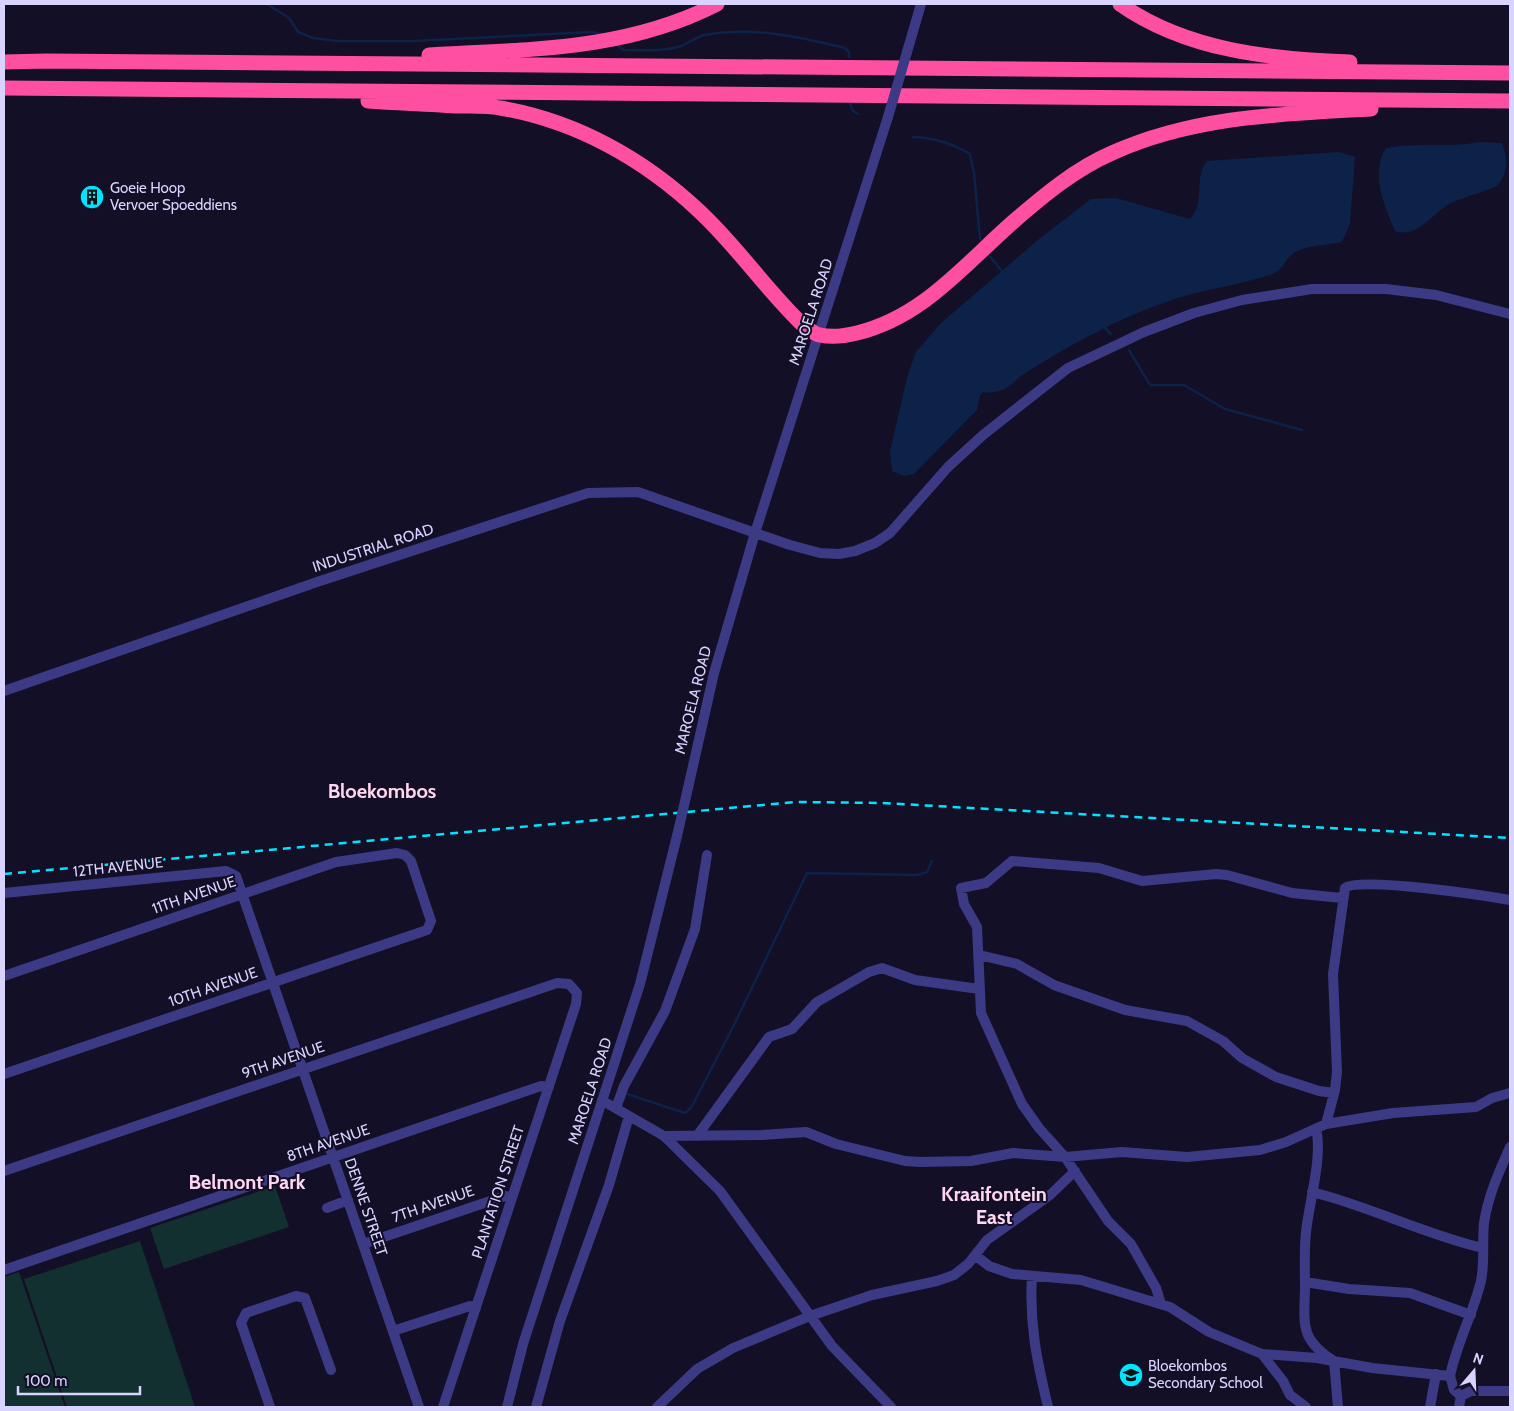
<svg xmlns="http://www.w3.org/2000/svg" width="1514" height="1411" viewBox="0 0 1514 1411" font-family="Cabin,sans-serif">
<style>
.green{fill:#12302f}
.water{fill:#0c2248}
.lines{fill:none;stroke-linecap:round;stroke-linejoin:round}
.stream{stroke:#0c2248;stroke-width:2.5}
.minor{stroke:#3d3a85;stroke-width:10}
.highway{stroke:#ff4fa3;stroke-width:15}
.rail{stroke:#00e5ff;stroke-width:2.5;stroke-dasharray:8 6;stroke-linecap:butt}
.minor-bridge{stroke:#3d3a85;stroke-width:10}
.labels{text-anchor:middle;stroke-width:4;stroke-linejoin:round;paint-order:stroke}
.poi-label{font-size:15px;fill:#d9d4ff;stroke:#130f26;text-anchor:start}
.street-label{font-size:15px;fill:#d9d4ff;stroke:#130f26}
.district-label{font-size:20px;font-weight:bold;fill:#ffd6f0;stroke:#130f26}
</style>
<rect width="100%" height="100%" fill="#130f26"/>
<path class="green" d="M275,1186L289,1227L164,1269L150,1228Z
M140,1241L195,1407H67L24,1279Z
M19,1272L65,1407H4V1277Z"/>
<path class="water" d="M1480,142L1502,143C1508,159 1509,171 1497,186C1495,188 1459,199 1451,203C1432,213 1418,239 1395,231C1384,205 1370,174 1386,148C1417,142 1449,148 1480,142Z
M1339,152L1355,157L1350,224L1342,242C1329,245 1306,245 1294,253C1284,260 1283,271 1270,275C1235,286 1198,290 1163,303C1112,321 1065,348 1019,377C1011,388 996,395 983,392L980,395L977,410L914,474L904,476L892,471L890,451L908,374L916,352L941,323L1039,239L1091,199L1116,198L1190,219C1206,203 1193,178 1207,161Z"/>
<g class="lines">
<path class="stream" d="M267,4L289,18L298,32L313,38L337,41H415L591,32L601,34
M618,46L624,50C642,50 663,52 681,46C689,43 696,37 705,35C752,26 800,37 845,48L849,52V57
M850,103L852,110L858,114
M913,137C935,138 951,143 970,154L974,173L980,239
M990,257L1003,272
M1104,327L1111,334
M1129,350L1150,385H1184L1225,409L1302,430
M627,1094L685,1113L691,1108L734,1025L807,873L917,875L927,872L932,861"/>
<path class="minor" d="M907,52L921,4
M4,691L317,582L588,493L638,492L790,545L820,553L839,554L855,551L875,543L890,533L948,467L983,435L1068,368L1144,332L1194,313L1242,300L1312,289H1386L1436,295L1510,314
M688,788L714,673L755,533L888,117
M4,893L226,871L236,876L419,1407
M979,955L1017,964L1054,985L1125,1010L1187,1021L1223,1041L1242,1058L1276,1077L1319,1091L1334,1093
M4,976L336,862L397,853L405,855L411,861L431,921L427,930L4,1074
M603,1101L664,1136L720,1191L832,1346L891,1407
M616,1108L624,1086L665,1011L695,929L707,855
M1326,1124L1335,1090L1337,1072L1333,974L1345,888C1357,876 1487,896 1510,900
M1316,1129C1323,1156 1309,1203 1306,1232C1304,1251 1305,1270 1305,1289C1304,1325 1300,1340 1334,1361L1338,1407
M664,1136L762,1135L806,1132L836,1144L905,1161L920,1162L971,1161L1013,1153L1065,1157L1122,1152L1187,1157L1260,1150L1286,1142L1326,1124L1393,1113L1476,1107L1492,1098L1510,1093
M697,1136L769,1037L792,1029L817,1002L869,972L882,968L915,980L979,989
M4,1171L557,983L569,984L577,993L576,1004L443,1407
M1312,1192C1369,1206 1426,1235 1483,1248
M327,1208L348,1200
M363,1244L505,1196L512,1197
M975,1255L989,1266L1012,1274L1081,1280L1170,1307L1209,1332L1262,1354L1317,1358L1372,1368L1450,1376L1454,1390L1461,1396
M4,1270L541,1086L549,1087
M1032,1276C1029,1324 1037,1361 1048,1407
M1305,1282L1349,1289L1410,1293L1471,1315
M1161,1304L1156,1288L1131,1244L1108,1221L1065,1157L1039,1128L1022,1104L981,1013L977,927L964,904L961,888L986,883L1012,861L1099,868L1142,881L1216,874L1227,875L1292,893L1342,898
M393,1331L470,1306L476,1308
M1262,1354L1283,1381L1290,1395L1306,1407
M1450,1376C1457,1342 1473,1314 1481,1281C1485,1262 1482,1242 1484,1223C1488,1196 1499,1172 1510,1147
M270,1407L241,1323L246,1313L296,1296L305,1298L331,1370
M507,1407L523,1344L640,984L677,836
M536,1407L560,1321L609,1185L629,1116
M657,1407L697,1369L733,1348L810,1316L872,1295L937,1281L954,1275L968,1264L987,1240L1050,1195L1075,1171
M1430,1407L1436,1374
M1459,1407L1461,1396L1471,1391H1510"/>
<path class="highway" d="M1120,4C1187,51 1271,59 1350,62
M429,55C529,49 625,51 717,4
M4,62L47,61L1510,73
M4,88L1510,101
M368,101C397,103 426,104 455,106C470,106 486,105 500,108C576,121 644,159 699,211C737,246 766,290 804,326C809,329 814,334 820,335C833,338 845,336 857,333C923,317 964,265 1013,222C1043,196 1075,169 1112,153C1194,116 1282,114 1371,109"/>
<path class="rail" d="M4,874L796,802L882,803L1510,838"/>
<path class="minor-bridge" d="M888,117L907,52
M677,836L688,788"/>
</g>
<defs>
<g id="building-disc" transform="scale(1.25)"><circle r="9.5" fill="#00e5ff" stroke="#130f26"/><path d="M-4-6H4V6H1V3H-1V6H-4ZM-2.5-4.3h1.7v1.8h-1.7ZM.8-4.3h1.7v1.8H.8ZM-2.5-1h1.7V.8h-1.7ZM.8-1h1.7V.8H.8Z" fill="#111"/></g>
<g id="school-disc" transform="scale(1.25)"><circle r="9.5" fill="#00e5ff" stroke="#130f26"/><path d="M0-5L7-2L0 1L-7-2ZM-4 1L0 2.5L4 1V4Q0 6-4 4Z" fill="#111"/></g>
</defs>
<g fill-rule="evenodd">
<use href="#building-disc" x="92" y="197"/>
<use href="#school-disc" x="1131" y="1375"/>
</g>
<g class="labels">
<g class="poi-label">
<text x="110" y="193">Goeie Hoop<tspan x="110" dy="17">Vervoer Spoeddiens</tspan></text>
<text x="1148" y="1371">Bloekombos<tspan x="1148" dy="17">Secondary School</tspan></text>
</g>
<g class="street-label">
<text transform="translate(811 312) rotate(-72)" y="5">MAROELA ROAD</text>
<text transform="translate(373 548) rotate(-18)" y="5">INDUSTRIAL ROAD</text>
<text transform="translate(693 700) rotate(-76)" y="5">MAROELA ROAD</text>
<text transform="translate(118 867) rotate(-6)" y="5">12TH AVENUE</text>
<text transform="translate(194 895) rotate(-19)" y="5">11TH AVENUE</text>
<text transform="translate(213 987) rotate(-19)" y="5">10TH AVENUE</text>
<text transform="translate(283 1060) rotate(-19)" y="5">9TH AVENUE</text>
<text transform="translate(590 1091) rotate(-72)" y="5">MAROELA ROAD</text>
<text transform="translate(328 1143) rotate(-19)" y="5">8TH AVENUE</text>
<text transform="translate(498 1192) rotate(-72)" y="5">PLANTATION STREET</text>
<text transform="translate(433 1204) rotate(-19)" y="5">7TH AVENUE</text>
<text transform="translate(366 1207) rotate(71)" y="5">DENNE STREET</text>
</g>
<g class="district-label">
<text x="382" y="798">Bloekombos</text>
<text x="247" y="1189">Belmont Park</text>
<text x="994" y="1201">Kraaifontein<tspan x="994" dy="23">East</tspan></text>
</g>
</g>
<rect width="1514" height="1411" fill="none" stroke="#d9d4ff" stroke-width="10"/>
<g transform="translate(1474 1371) rotate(19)" stroke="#130f26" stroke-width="4" paint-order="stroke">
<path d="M0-4L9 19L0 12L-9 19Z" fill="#d9d4ff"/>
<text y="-8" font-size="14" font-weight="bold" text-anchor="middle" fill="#d9d4ff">N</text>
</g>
<path d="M18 1386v8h122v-8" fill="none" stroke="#d9d4ff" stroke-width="2.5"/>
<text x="25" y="1386" font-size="15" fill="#d9d4ff" stroke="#130f26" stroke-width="4" paint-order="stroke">100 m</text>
</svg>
